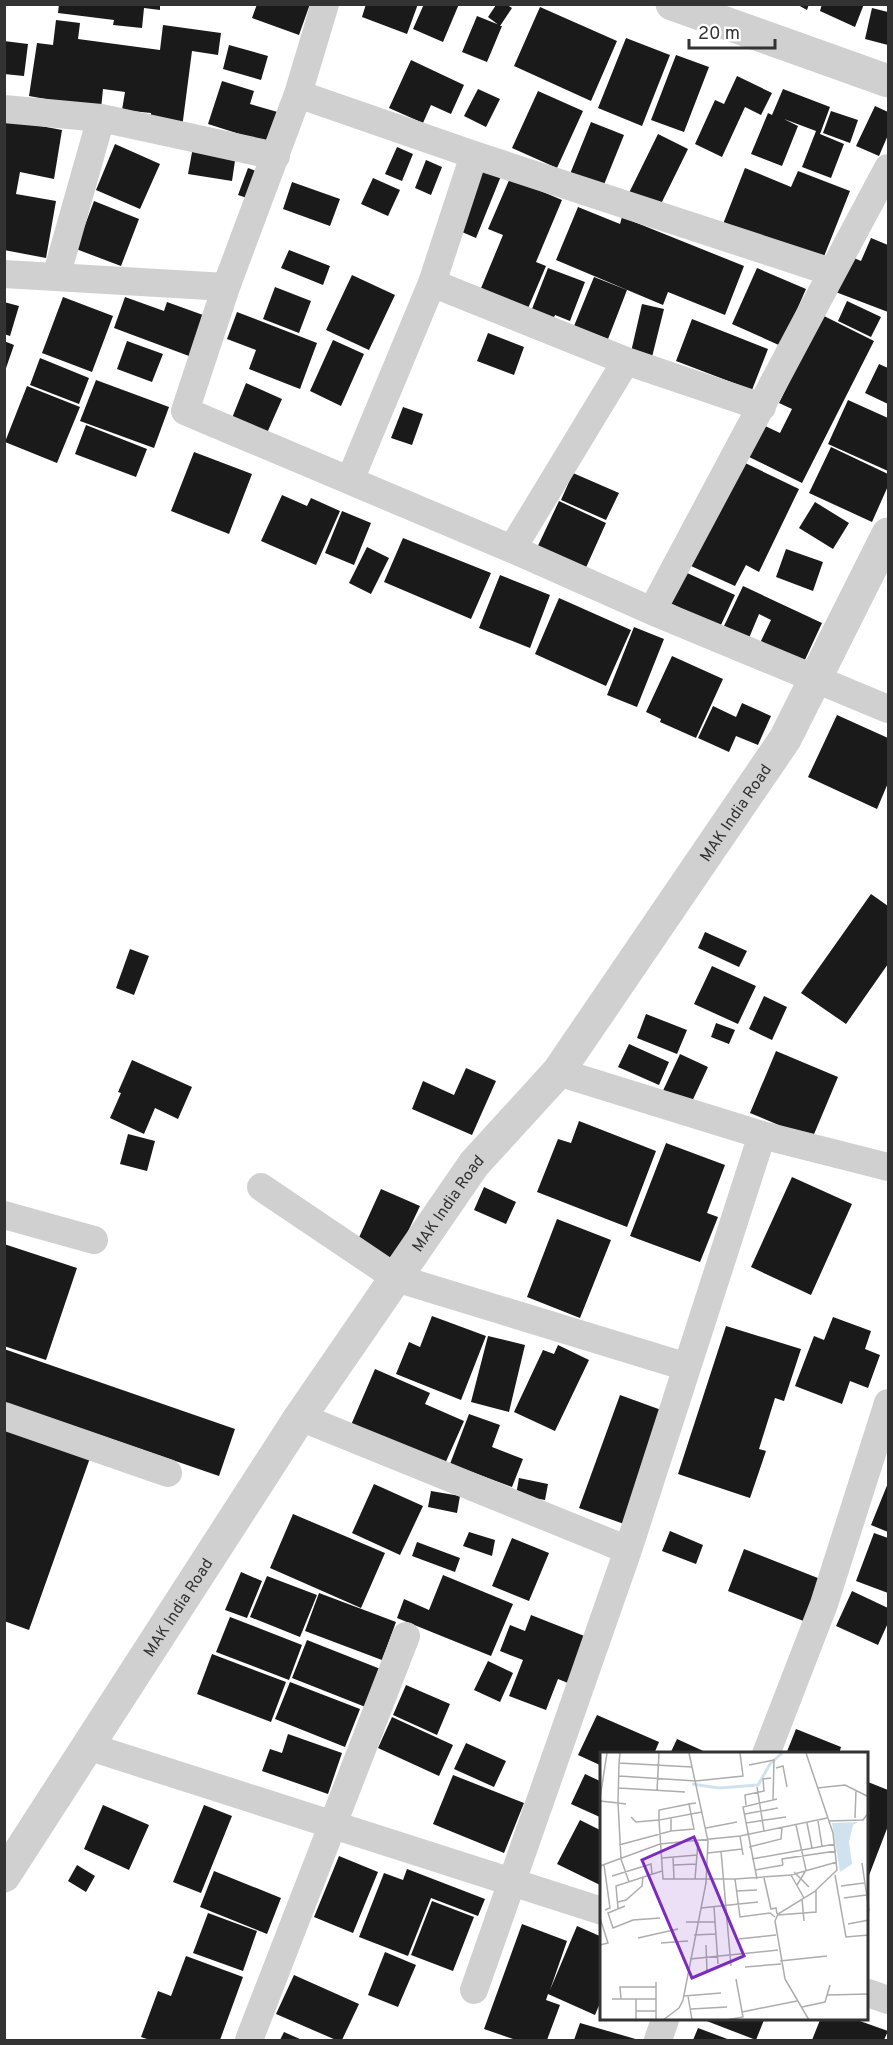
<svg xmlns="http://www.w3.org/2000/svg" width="893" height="2045" viewBox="0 0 893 2045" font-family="Overpass,sans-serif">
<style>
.building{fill:#1a1a1a}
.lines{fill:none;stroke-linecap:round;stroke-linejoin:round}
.minor{stroke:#d0d0d0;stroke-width:28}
.tertiary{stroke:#d0d0d0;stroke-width:33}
.labels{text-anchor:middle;stroke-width:6;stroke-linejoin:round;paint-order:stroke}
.street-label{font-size:16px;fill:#333;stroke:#fff}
.inset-river{fill:none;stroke:#cfe2ee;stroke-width:3}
.inset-road{fill:none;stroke:#adadad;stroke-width:1.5}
.view{fill:#7b2cbf;fill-opacity:0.15;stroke:#7b2cbf;stroke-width:3}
.inset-edge{fill:none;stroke:#333;stroke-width:3}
</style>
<rect width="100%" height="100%" fill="#fff"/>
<path class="building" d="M59,4H160V10L144,8L142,28L113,25L114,20L58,13Z
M257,4H310L299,35L252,18Z
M366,4H418L407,34L362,17Z
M424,4H459L443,42L413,29Z
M796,4H809L807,10Z
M822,4H864L855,27L820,11Z
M496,5H507L512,8L500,26L488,17Z
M540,7L617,41L591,101L514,66Z
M872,8L888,12V45L865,39Z
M477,16L502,26L487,62L462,52Z
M56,20L80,23L78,39L160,50L163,25L221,33L218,55L192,51L182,128L150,124L151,113L122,110L125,92L103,89L101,109L29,96L37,43L53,45Z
M626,38L670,55L642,126L598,108Z
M4,41L28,44L24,76L4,74Z
M229,45L268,56L261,80L223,69Z
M676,55L709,67L684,132L651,120Z
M411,60L464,85L451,114L431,105L423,123L389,108Z
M737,76L772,93L761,115L745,107L722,157L695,144L715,100L724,104Z
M222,81L254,91L250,104L281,113L271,144L208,124Z
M478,89L500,99L486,127L464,116Z
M783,89L830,107L820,134L844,144L831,178L802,167L816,131L784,119L798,126L782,166L751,154L768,113L772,115Z
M538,91L583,111L557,168L512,148Z
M875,106L888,112V135L879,156L856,146Z
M831,111L858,120L850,143L823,133Z
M4,119L62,130L54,179L20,172L16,194L56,201L46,258L4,250Z
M591,122L624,135L603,187L570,174Z
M658,134L688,149L659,208L629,193Z
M115,144L160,164L140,209L96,190Z
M193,147L236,154L232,181L188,174Z
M397,147L413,154L402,181L385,174Z
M426,160L442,167L431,195L415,188Z
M480,167L501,176L476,238L455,229Z
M248,168L266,175L256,201L238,195Z
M745,168L791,187L798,171L850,191L821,264L723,224Z
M373,178L400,190L388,216L361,204Z
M510,178L562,200L536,262L546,266L526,313L479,293L503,235L488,229Z
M292,182L340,199L330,226L283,209Z
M94,201L139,219L121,266L76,249Z
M578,207L620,224L622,217L744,266L725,315L668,292L663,305L556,260Z
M871,238L888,245V312L833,291L847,255L861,261Z
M289,250L330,266L323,285L281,268Z
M548,268L585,282L570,321L555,315L552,322L530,314Z
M757,268L806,289L781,346L732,324Z
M352,275L395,295L369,350L326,330Z
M594,277L627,290L608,339L574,326Z
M275,287L311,301L299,333L263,319Z
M63,297L113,316L92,372L42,353Z
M125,297L164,311L167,302L203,315L189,356L114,328Z
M847,301L881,317L871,337L838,321Z
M4,302L19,306L10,336L4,334Z
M642,304L664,309L652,357L631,352Z
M237,312L317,343L300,389L249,369L256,350L227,339Z
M822,315L874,341L802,483L745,455L761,424L780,433L792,409L779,403Z
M692,319L768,349L752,390L676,361Z
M488,333L524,347L514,375L477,361Z
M333,340L364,354L341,406L310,391Z
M4,341L14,345L5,371H4Z
M127,341L163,354L152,382L117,369Z
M40,358L89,378L79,404L30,385Z
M879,364L888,368V404L865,393Z
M96,380L169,407L154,448L80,421Z
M246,383L282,399L267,433L232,418Z
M27,386L80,407L57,463L5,442Z
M848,400L888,418V471L828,444Z
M403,407L423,414L412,445L391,438Z
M86,425L147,449L136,477L75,454Z
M831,447L888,474V486L872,522L809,493Z
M194,452L252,474L229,534L171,511Z
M741,461L799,489L759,572L746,565L735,586L691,566Z
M573,473L619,493L606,520L561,500Z
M282,495L307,506L311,498L340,511L316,565L261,541Z
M559,501L606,523L584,572L536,550Z
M815,502L849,523L833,549L799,528Z
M342,511L371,523L354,565L325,553Z
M403,538L491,573L471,619L384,582Z
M367,547L389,558L371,594L349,583Z
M786,549L823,562L813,591L776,577Z
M685,572L735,595L720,627L670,603Z
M500,575L550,595L530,648L479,628Z
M743,586L822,623L803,664L760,643L771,620L759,614L749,638L724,626Z
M559,598L631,630L606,686L535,654Z
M634,627L664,639L637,707L607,695Z
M672,656L723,679L696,738L660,722L661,719L646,712Z
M742,703L771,716L758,745L736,736L729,752L698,738L713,706L736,717Z
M837,715L888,738V783L877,809L808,777Z
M871,894L888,906V964L846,1024L801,993Z
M705,932L747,951L739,967L698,948Z
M130,949L149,956L134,995L116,988Z
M712,966L756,986L738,1024L694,1004Z
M764,996L787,1007L772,1040L749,1029Z
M646,1014L687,1030L677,1054L637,1038Z
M716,1023L735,1030L729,1044L711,1037Z
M629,1044L669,1062L659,1085L618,1067Z
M776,1051L838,1077L812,1139L750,1113Z
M680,1054L708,1067L689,1108L661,1095Z
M132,1060L192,1087L178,1119L155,1108L144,1134L110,1118L121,1093L118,1092Z
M466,1068L496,1081L472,1135L412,1109L423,1081L454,1095Z
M579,1121L656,1151L627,1227L537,1192L558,1139L571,1143Z
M128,1134L155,1141L147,1171L120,1164Z
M666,1143L725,1165L707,1213L718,1217L700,1262L630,1236Z
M792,1177L852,1204L811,1295L751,1267Z
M484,1187L516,1202L506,1224L474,1210Z
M381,1189L420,1206L394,1261L356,1244Z
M557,1219L611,1240L580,1318L527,1297Z
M4,1244L77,1268L46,1360L4,1346Z
M432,1316L486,1336L461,1400L396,1374L409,1342L420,1347Z
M833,1317L871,1331L865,1349L880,1355L868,1388L850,1381L842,1404L795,1386L814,1336L824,1340Z
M726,1326L801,1349L784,1401L775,1398L759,1449L766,1451L750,1498L678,1474Z
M488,1336L525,1345L509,1412L471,1402Z
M558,1345L589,1360L555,1431L514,1412L543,1350L554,1354Z
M4,1349L235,1429L219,1476L4,1402Z
M375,1369L430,1393L425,1404L464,1421L444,1466L351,1425Z
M620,1395L664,1411L624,1524L579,1508Z
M469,1414L500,1425L492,1447L523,1459L512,1487L450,1464Z
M4,1428L90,1458L29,1630L4,1621Z
M519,1478L548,1484L545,1500L516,1495Z
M888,1483V1532L871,1525Z
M374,1484L423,1506L400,1555L352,1533Z
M431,1491L460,1496L457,1513L428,1507Z
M293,1514L385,1553L361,1608L270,1568Z
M670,1531L703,1545L696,1564L662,1551Z
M469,1532L495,1540L492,1556L463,1546Z
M874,1533L888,1538V1593L856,1581Z
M512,1538L549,1553L529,1601L492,1586Z
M417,1542L460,1558L455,1572L412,1556Z
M744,1549L828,1582L811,1624L728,1591Z
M241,1572L262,1581L247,1618L225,1610Z
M443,1575L513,1604L491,1656L397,1618L404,1599L429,1610Z
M267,1576L317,1595L300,1637L250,1617Z
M852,1591L888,1608V1623L878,1645L836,1626Z
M319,1593L396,1622L382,1660L305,1631Z
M531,1615L592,1639L573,1685L558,1679L546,1710L509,1696L523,1660L500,1651L510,1625L525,1631Z
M230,1617L302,1645L289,1680L216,1652Z
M307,1640L383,1670L368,1708L292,1678Z
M212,1654L286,1682L271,1722L197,1694Z
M488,1661L513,1673L500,1702L474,1690Z
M290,1682L360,1709L345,1747L275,1719Z
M406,1685L450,1704L437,1735L393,1715Z
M597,1715L659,1742L654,1754H602V1766L578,1755Z
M392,1717L453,1745L439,1776L378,1748Z
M796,1729L841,1747L839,1754H786Z
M288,1734L342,1753L328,1794L262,1771L270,1749L282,1753Z
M677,1739L710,1754H670Z
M466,1743L506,1761L494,1787L454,1769Z
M585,1774L602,1782V1818L571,1804Z
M453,1775L524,1803L504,1853L433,1824Z
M868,1782L888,1790V1826L868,1878Z
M103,1805L149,1825L129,1870L84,1849Z
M204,1805L232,1816L201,1893L173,1882Z
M580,1820L602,1831V1881L600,1885L557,1864Z
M339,1856L378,1872L353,1933L314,1917Z
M77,1865L95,1876L86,1892L68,1881Z
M407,1869L485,1899L478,1916L431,1898L408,1956L359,1937L384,1873L403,1880Z
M214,1871L281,1898L267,1934L200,1907Z
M432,1901L474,1917L453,1971L411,1955Z
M208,1913L257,1931L243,1971L193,1953Z
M522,1924L567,1941L550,1990L577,1926L602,1937V1998L595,2015L548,1994L546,2000L560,2005L547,2040H516L484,2029Z
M385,1952L416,1965L398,2007L368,1995Z
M186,1956L243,1977L220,2040H150L141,2037L158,1991L171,1996Z
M294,1975L359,2004L342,2040H336L276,2014Z
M704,2020H764L756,2040Z
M820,2020H857L888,2031L884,2040H812Z
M580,2023L639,2040H574Z
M698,2028L730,2040H693Z
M284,2032L302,2040H280Z"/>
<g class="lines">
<path class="minor" d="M325,4L298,94L226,287L185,411L512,549L652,611L888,709
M298,94L474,155L831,272
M4,109L101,118L56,277
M101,118L276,156
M4,274L226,287
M432,283L626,361L762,407
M350,480L432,283L474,155
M512,549L626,361
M652,611L888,168
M558,1072L762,1135L888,1167
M261,1187L396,1278L687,1367
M4,1215L94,1240
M4,1416L168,1473
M300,1417L628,1550
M87,1746L602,1911
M766,1754L824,1604L888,1403
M474,1990L628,1550L762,1135
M868,1993L888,2000
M249,2040L406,1636
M658,2040L665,2020"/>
<g class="tertiary">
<path d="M672,4L888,81"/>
<path id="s1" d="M4,1876L300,1417L474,1164L558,1072L785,739L888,534"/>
</g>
</g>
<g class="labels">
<g class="street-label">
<text dy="6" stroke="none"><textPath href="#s1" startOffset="1292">MAK India Road</textPath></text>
<text dy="6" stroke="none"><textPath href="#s1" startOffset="806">MAK India Road</textPath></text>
<text dy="6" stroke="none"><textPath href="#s1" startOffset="320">MAK India Road</textPath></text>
</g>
</g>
<g transform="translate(600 1752)">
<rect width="268" height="268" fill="#fff"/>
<path d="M258,70L253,73L249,90L252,112L240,120L232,71Z" fill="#cfe2ee"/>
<path class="inset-river" d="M92,32L119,36L158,33L170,12L182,1"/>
<path class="inset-road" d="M20,1L19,11L92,15M206,1L233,81L237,118L214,140L178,162L175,169L185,227L209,268M19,11L18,51L26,52M149,13L174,8L173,48M176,16L183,14L187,35M19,24L96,29L143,24L140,1M157,35L164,79M19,36L85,40M217,36L245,33L269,45M57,39L59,1M0,46L7,1M0,49L18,51L21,107L29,130M146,53L145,43L164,39L163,27L171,26M102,60L59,68L63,127H135L140,165L170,161L175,165M145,62L178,56M31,65L36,70L59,68M71,66V79L94,77L89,52L96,51M255,66L256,38M59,68V58L89,52M218,69L222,94M229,69L263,68L269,60M146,71L186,65M207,71L212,96M196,73L206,118L197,133M106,76L137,70M140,84L143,103M19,93L71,79M149,95L181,87L182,75M121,99L131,214M108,101L142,97M73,105L74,127M62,106L97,103M152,107L235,92M262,111L269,159M4,113L10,156L5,158M74,113L96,112M183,113L182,107L236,99M0,114L60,92L140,84L227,66M155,118L183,113M194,120L209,135M191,123L204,146M235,123L246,185L269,183M12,124L51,112L52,122M164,126L171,157L176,156L177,162M95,127L98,90M135,127L191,123L237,110M157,127L143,55L177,47M241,134L264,131M136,139L157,138M244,146L266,143M202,147L204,169M18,150L26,148L42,134L43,125M25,154L8,161L13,176L33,168L60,166M114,155L118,212M18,156L16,134L62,119M101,156L158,150M178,163L216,160V138M0,166L8,191L0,193M86,170H115M248,172L269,168M94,183L116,182M38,186L78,177M139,187L176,183M61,191L88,189M106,193L107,220M90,207L178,198M180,209L227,204M145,215L181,212M227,243L269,242M84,244L121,241M88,244L92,268M12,247H56M21,247L20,235H56M36,247V268M202,255L225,250L230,233M91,257L127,255M36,259H56M142,260L197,249M56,268V230M63,268L79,256L83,248L106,131L108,89L89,1M126,268L143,265L136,227"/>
<path class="view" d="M94,85L144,204L92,226L42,108Z"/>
<rect width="268" height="268" class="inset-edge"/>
</g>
<rect width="893" height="2045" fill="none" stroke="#333333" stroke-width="12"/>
<path d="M689 39v9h86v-9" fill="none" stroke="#333333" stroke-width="3"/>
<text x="698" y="39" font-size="18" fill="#333333" stroke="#ffffff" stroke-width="4.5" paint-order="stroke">20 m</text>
</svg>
